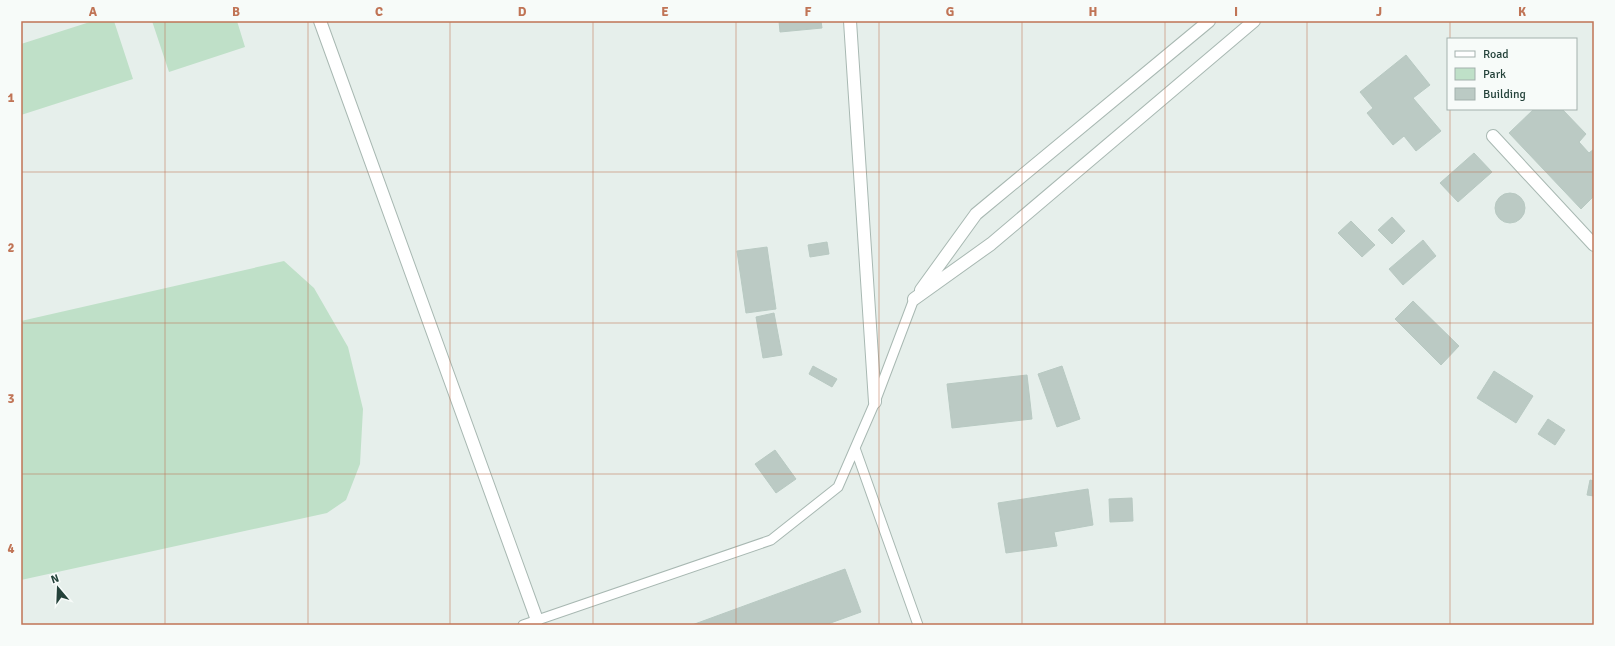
<svg xmlns="http://www.w3.org/2000/svg" width="1615" height="646" viewBox="0 0 1615 646" font-family="Signika,sans-serif">
<style>
.green{fill:#bfe0c8}
.building{fill:#bbcac4;stroke:#b8c9c2}
.lines{fill:none;stroke-linecap:round;stroke-linejoin:round}
.lane-casing{stroke:#a8b8b2;stroke-width:11}
.street-casing{stroke:#a8b8b2;stroke-width:14}
.lane{stroke:#fff;stroke-width:9}
.street{stroke:#fff;stroke-width:12}
.grid{fill:none;stroke:#c07456;stroke-width:1;stroke-opacity:0.55}
.neatline{fill:none;stroke:#c07456;stroke-width:1.5}
.grid-label{font-size:13px;text-anchor:middle;font-weight:bold;fill:#c07456}
</style>
<rect width="100%" height="100%" fill="#e6efeb"/>
<path class="green" d="M93,21H114L133,79L21,115V44Z
M152,21H237L245,47L169,72Z
M284,261L314,288L348,347L363,409L360,464L346,500L327,513L21,580V321Z"/>
<path class="building" d="M779,21H821L822,28L780,32Z
M1406,55L1430,85L1413,98L1441,131L1416,151L1404,136L1393,145L1367,113L1373,108L1360,92Z
M1534,109H1562L1586,134L1579,142L1589,153L1594,149V196L1581,209L1509,133Z
M1474,153L1492,172L1458,202L1440,183Z
M1495 208a15 15 0 1 1 30 0a15 15 0 1 1-30 0Z
M1392,217L1405,231L1392,244L1378,230Z
M1351,221L1375,245L1362,257L1338,233Z
M1423,240L1436,256L1403,285L1389,269Z
M827,242L829,254L810,257L808,245Z
M767,247L776,309L746,313L737,251Z
M1413,301L1459,346L1441,365L1395,319Z
M774,313L782,355L763,358L756,317Z
M813,366L837,379L832,387L809,374Z
M1062,366L1080,419L1057,427L1038,374Z
M1494,371L1533,396L1516,423L1477,398Z
M1027,375L1032,419L952,428L947,384Z
M1548,419L1565,430L1555,445L1538,434Z
M775,450L796,479L776,493L755,464Z
M1590,480L1594,481V496L1587,495Z
M1088,489L1093,525L1054,532L1057,546L1006,553L998,503Z
M1132,498L1133,521L1110,522L1109,499Z
M845,569L861,612L825,625H692Z"/>
<g class="lines">
<g class="lane-casing">
<path id="lane" d="M855,448L918,625
M523,625L771,540L838,487L875,402L914,299"/>
</g>
<g class="street-casing">
<path id="street" d="M320,21L537,620
M850,21L875,402
M1493,136L1594,245
M921,290L976,214L1209,21
M914,299L991,244L1254,21"/>
</g>
<use href="#lane" class="lane"/>
<use href="#street" class="street"/>
</g>
<path class="grid" d="M165,21V625M308,21V625M450,21V625M593,21V625M736,21V625M879,21V625M1022,21V625M1165,21V625M1307,21V625M1450,21V39M1450,109V625M21,172H1594M21,323H1594M21,474H1594"/>
<rect width="1615" height="646" fill="none" stroke="#f7fbf9" stroke-width="44"/>
<rect x="1447" y="38" width="130" height="72" fill="#f7fbf9" stroke="#a3b1ad"/>
<rect x="1455" y="51" width="20" height="6" fill="#ffffff" stroke="#a3b1ad"/>
<text x="1483" y="58" font-size="12" fill="#24423a">Road</text>
<rect x="1455" y="68" width="20" height="12" fill="#bfe0c8" stroke="#a3b1ad"/>
<text x="1483" y="78" font-size="12" fill="#24423a">Park</text>
<rect x="1455" y="88" width="20" height="12" fill="#bbcac4" stroke="#a3b1ad"/>
<text x="1483" y="98" font-size="12" fill="#24423a">Building</text>
<g transform="translate(58 588) rotate(341)" stroke="#f7fbf9" stroke-width="3" paint-order="stroke">
<path d="M0-3L7 15L0 10L-7 15Z" fill="#24423a"/>
<text y="-6" font-size="11" font-weight="bold" text-anchor="middle" fill="#24423a">N</text>
</g>
<rect x="22" y="22" width="1571" height="602" class="neatline"/>
<g class="grid-label">
<text x="93" y="16">A</text>
<text x="236" y="16">B</text>
<text x="379" y="16">C</text>
<text x="522" y="16">D</text>
<text x="665" y="16">E</text>
<text x="808" y="16">F</text>
<text x="950" y="16">G</text>
<text x="1093" y="16">H</text>
<text x="1236" y="16">I</text>
<text x="1379" y="16">J</text>
<text x="1522" y="16">K</text>
<text x="11" y="102">1</text>
<text x="11" y="252">2</text>
<text x="11" y="403">3</text>
<text x="11" y="553">4</text>
</g>
</svg>
